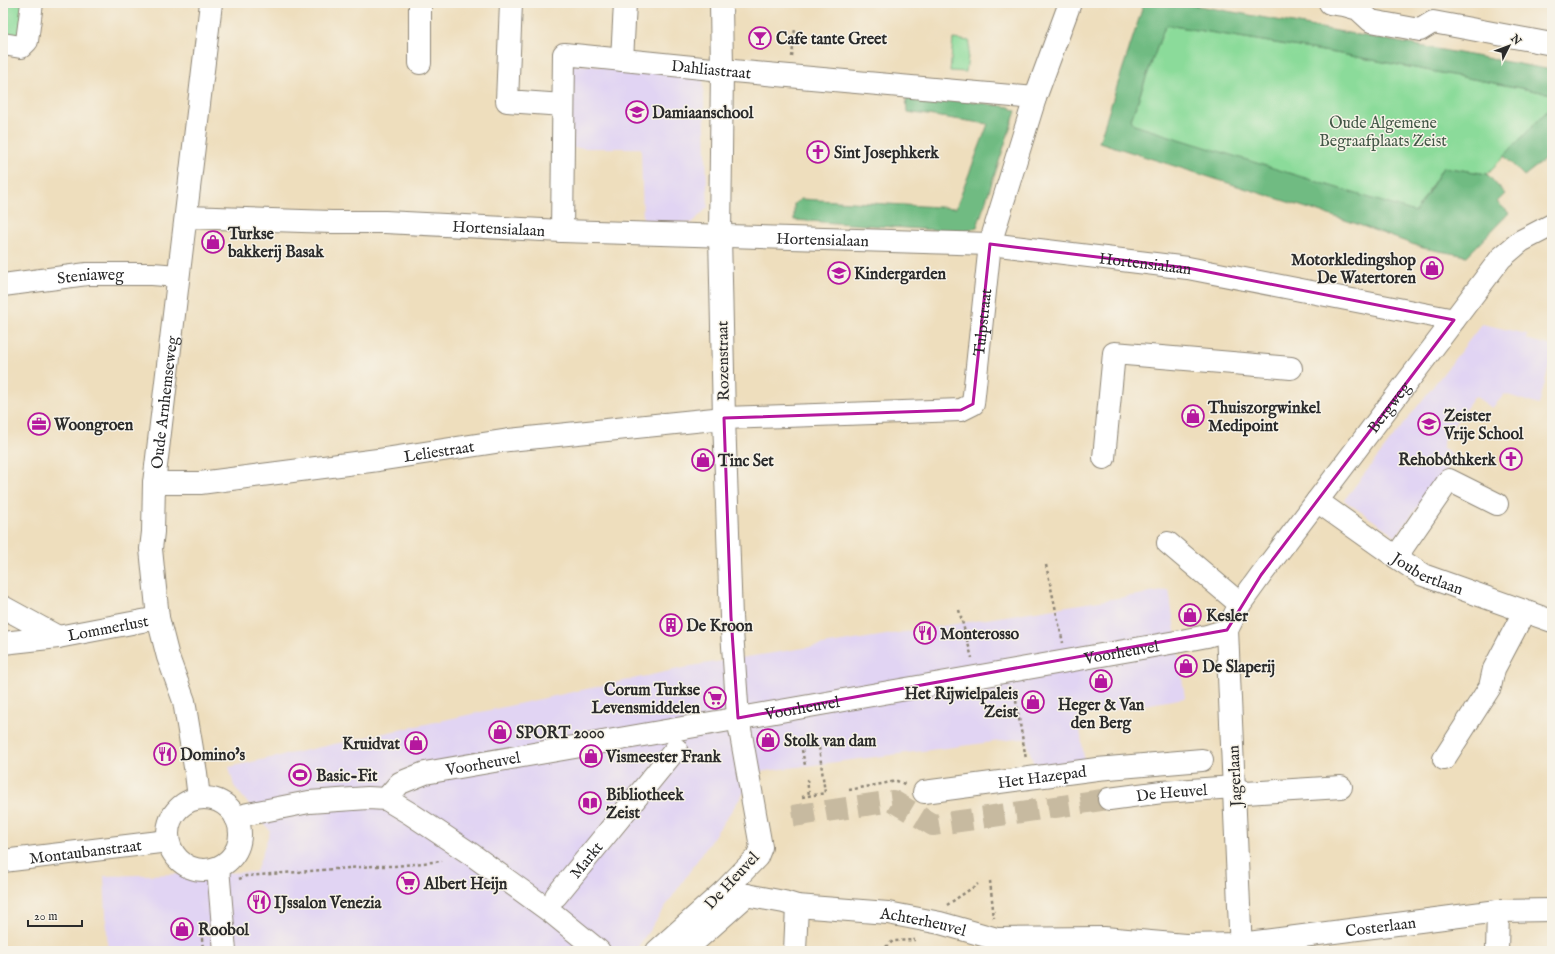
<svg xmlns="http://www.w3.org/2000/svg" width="1555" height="954" viewBox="0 0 1555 954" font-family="'IM FELL English',serif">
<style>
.built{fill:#e1d4f3}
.green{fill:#8bdb9a;stroke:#5b8362}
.forest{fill:#70bb82;stroke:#4e7356}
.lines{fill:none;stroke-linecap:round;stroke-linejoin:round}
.minor-tunnel{stroke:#c7baa0;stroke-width:22;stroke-dasharray:22 11;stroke-linecap:butt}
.minor-casing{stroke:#8c8474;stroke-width:24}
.path{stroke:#8c8474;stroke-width:2.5;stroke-dasharray:3 3;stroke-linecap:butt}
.minor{stroke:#fff;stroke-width:22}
.marked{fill:none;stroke:#b5179e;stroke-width:3;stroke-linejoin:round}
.labels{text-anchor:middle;stroke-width:3;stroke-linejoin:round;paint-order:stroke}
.poi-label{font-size:16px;font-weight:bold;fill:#2b2b2b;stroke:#f7f3e8;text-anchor:start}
.street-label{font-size:16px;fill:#2b2b2b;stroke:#f7f3e8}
.park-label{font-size:16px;fill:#435747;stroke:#f7f3e8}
</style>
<rect width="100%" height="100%" fill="#f7f3e8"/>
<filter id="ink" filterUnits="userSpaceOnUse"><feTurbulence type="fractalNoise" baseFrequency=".025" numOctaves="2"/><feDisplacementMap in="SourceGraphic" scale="8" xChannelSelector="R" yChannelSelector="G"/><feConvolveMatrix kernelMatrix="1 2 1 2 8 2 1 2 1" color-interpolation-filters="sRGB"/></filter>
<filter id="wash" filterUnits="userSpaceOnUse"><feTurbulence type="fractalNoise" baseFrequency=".012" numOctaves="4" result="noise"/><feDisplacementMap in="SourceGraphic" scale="16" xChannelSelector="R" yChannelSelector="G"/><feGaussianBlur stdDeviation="0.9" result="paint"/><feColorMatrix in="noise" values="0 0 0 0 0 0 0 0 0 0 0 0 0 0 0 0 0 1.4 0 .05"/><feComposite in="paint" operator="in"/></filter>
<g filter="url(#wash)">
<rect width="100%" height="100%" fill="#eedebd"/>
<path class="built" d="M570,64L703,76L708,207L692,223L643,222L641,148H569Z
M1482,324L1527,334L1526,339L1552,346V354L1539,405L1505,394L1492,408L1475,396L1443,440V448L1455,457L1396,536L1344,500Z
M1169,590L1185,698L1078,716L1085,764L1036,772L1026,739H1016L758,772L635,951H108L104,876L256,872L270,831L234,786L229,767L697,665Z"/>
<path class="green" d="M3,3H25L20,36L3,38Z
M1167,25L1341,54L1552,94V106L1487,174L1443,167L1415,213L1133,125L1131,120L1163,31Z
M953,39L970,41L966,72L950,71Z"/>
<path class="forest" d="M1144,3H1183L1552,70V94L1341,54L1167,25L1163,31L1131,119L1134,125L1415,212L1428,193L1443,167L1487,174L1505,194L1497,202L1509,213L1467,256L1423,248L1354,223L1099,142Z
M906,92L1009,107L1016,111L977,227L963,232L794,220V204L801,199L956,208L988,124L907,112Z
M1552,106V154L1524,176L1504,156Z"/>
</g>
<g filter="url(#ink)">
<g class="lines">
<path class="minor-tunnel" d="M793,816L893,801L933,825L1109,799"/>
<g class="minor-casing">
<g id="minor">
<path d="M511,3L507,101L563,105"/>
<path d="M1330,3L1344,5L1358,9L1371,21L1420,30L1433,22L1552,44"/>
<path d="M3,44L21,47L27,41L32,3"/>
<path d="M622,60L625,3"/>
<path d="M420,63V3"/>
<path id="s1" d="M186,217L332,222H385L562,231L990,244L1188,268L1454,320"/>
<path id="s2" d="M562,231L564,54L722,70L1035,98"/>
<path id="s3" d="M3,285L87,274H152L178,276"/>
<path d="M1104,458L1114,353L1291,368"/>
<path id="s4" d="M154,483H200L378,460L509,440L724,418L961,410L973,404L990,244L1035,98L1070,3"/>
<path id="s5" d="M1317,501L1396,557L1423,575L1552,621"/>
<path d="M1168,543L1240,604"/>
<path d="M1396,557L1449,480L1497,504"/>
<path d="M3,607L58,637"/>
<path id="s6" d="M3,643L58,637L158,618"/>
<path d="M1444,759L1490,687L1494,669L1524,612"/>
<path id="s7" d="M924,792L1097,769L1202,760"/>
<circle cx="204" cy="834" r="36"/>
<path id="s8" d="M199,798L196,773L184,701L168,657L158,618L151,549L153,532L154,483L211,3"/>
<path id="s9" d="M386,799L400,783L425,773L1176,642L1207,636L1227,630"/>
<path id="s10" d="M1109,799L1162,792L1234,787L1246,793L1341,787"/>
<path d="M236,818L248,814L309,802L368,798L386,799L411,814L471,854L551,912L599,951"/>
<path id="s11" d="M3,861L168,841"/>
<path d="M218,868L225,951"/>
<path id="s12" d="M724,891L784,902L797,906L888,913L940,923L997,939L1104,938L1185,945L1240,944L1498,911L1552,910"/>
<path id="s13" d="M556,896L676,749"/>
<path d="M657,951L724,891L757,857L761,847L738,718L731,617L724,418L720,235L722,70L721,3"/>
<path d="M684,951L747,895"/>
<path d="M795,951L797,906"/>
<path id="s14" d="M1241,951L1227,630L1240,604L1261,575L1501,258L1521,241L1552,225"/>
<path d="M1497,951L1498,911"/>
</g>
</g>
<path class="path" d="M792,57L795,28
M1046,565L1063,643
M959,610L972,658
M1014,689L1026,759
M802,750L805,765
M807,779L809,796
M849,790L897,781L907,785
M802,797L825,793L819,747
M239,879L246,876L374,866H395L442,861
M990,881L994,918
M947,905L978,884
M201,926L203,951
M881,951L893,941L915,940"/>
<use href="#minor" class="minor"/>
</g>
</g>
<path class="marked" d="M990,244L1188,268L1454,320L1261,575L1227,630L738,718L731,617L724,418L961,410L973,404Z"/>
<defs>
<g id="bar-ring" transform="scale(1.15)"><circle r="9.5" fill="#f7f3e8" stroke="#b5179e" stroke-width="1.5"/><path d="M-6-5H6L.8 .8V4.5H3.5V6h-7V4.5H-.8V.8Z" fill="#b5179e"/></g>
<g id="school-ring" transform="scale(1.15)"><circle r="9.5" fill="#f7f3e8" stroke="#b5179e" stroke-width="1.5"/><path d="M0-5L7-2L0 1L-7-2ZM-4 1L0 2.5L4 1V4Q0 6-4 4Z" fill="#b5179e"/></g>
<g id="church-ring" transform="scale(1.15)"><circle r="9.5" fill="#f7f3e8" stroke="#b5179e" stroke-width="1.5"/><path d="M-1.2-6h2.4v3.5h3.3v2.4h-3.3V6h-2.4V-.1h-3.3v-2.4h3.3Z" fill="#b5179e"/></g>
<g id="shop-ring" transform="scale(1.15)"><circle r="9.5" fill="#f7f3e8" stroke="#b5179e" stroke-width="1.5"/><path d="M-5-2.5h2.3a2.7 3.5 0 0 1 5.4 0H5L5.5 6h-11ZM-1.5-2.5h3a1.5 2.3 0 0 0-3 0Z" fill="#b5179e"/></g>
<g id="office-ring" transform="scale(1.15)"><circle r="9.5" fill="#f7f3e8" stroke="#b5179e" stroke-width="1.5"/><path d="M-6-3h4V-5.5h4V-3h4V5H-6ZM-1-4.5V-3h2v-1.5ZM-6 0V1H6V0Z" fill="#b5179e"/></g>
<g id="building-ring" transform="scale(1.15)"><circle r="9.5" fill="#f7f3e8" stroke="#b5179e" stroke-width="1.5"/><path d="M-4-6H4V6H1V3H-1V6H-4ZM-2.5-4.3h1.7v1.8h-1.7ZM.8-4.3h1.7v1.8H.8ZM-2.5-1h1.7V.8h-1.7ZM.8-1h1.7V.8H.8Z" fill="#b5179e"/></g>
<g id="restaurant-ring" transform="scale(1.15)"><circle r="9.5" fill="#f7f3e8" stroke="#b5179e" stroke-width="1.5"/><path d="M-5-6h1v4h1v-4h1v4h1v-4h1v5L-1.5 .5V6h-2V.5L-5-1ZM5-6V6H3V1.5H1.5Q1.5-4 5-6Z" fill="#b5179e"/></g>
<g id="supermarket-ring" transform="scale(1.15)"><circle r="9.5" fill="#f7f3e8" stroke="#b5179e" stroke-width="1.5"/><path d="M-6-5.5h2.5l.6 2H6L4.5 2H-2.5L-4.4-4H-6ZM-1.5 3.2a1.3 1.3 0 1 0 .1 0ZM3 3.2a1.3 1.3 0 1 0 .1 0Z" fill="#b5179e"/></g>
<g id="stadium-ring" transform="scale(1.15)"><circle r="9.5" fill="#f7f3e8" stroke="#b5179e" stroke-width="1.5"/><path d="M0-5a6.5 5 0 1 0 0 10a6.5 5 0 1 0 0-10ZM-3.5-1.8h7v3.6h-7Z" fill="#b5179e"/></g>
<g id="library-ring" transform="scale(1.15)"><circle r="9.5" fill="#f7f3e8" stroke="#b5179e" stroke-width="1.5"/><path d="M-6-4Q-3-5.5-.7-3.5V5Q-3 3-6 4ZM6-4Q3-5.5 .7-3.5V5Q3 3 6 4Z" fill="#b5179e"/></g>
</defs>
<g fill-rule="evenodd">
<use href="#bar-ring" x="760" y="38"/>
<use href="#school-ring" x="637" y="112"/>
<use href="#church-ring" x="818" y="152"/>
<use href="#shop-ring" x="213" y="242"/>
<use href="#shop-ring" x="1432" y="268"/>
<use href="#school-ring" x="839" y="273"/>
<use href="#shop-ring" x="1193" y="416"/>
<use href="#office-ring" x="39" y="424"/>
<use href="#school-ring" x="1429" y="424"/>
<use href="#church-ring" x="1511" y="459"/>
<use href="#shop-ring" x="703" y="460"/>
<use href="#shop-ring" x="1190" y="615"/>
<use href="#building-ring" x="671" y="625"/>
<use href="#restaurant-ring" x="925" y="633"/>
<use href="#shop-ring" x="1186" y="666"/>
<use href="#shop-ring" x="1101" y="681"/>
<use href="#supermarket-ring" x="715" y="698"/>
<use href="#shop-ring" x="1033" y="702"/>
<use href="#shop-ring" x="500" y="732"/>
<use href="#shop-ring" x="768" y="740"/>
<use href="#shop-ring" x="416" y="743"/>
<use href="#restaurant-ring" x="165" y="754"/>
<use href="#shop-ring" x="591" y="756"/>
<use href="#stadium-ring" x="300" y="775"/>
<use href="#library-ring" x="590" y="803"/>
<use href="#supermarket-ring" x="408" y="883"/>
<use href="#restaurant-ring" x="259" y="902"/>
<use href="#shop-ring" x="182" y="929"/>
</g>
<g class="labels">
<g class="poi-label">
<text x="776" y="44">Cafe tante Greet</text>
<text x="652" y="118">Damiaanschool</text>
<text x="834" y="158">Sint Josephkerk</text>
<text x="228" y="239">Turkse<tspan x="228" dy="18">bakkerij Basak</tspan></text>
<text x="1416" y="265" text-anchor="end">Motorkledingshop<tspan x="1416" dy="18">De Watertoren</tspan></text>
<text x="854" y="279">Kindergarden</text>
<text x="1208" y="413">Thuiszorgwinkel<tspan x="1208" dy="18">Medipoint</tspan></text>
<text x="1444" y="421">Zeister<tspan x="1444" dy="18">Vrije School</tspan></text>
<text x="54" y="430">Woongroen</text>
<text x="1496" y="465" text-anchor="end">Rehobôthkerk</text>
<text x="718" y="466">Tinc Set</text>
<text x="1206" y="621">Kesler</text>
<text x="686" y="631">De Kroon</text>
<text x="940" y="639">Monterosso</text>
<text x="1202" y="672">De Slaperij</text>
<text x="700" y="695" text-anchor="end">Corum Turkse<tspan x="700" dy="18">Levensmiddelen</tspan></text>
<text x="1018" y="699" text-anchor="end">Het Rijwielpaleis<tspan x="1018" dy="18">Zeist</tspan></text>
<text x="1101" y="710" text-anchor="middle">Heger &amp; Van<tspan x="1101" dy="18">den Berg</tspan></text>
<text x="516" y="738">SPORT 2000</text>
<text x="784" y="746">Stolk van dam</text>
<text x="400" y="749" text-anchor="end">Kruidvat</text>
<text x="180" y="760">Domino's</text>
<text x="606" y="762">Vismeester Frank</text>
<text x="316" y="781">Basic-Fit</text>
<text x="606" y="800">Bibliotheek<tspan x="606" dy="18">Zeist</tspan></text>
<text x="424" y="889">Albert Heijn</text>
<text x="274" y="908">IJssalon Venezia</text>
<text x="198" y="935">Roobol</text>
</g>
<g class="street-label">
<text dy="6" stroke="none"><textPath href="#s2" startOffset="325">Dahliastraat</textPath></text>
<text dy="6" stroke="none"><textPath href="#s1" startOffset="313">Hortensialaan</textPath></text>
<text dy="6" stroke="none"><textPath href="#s1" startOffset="637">Hortensialaan</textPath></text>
<text dy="6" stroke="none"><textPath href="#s1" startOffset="961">Hortensialaan</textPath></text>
<text dy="6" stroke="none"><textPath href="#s3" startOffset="88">Steniaweg</textPath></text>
<text dy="6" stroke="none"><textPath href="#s4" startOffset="907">Tulpstraat</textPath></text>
<text transform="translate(722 361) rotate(-91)" y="6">Rozenstraat</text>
<text dy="6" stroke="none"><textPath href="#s8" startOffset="402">Oude Arnhemseweg</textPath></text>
<text dy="6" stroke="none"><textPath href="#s14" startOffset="597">Bergweg</textPath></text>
<text dy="6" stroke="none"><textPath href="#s4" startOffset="287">Leliestraat</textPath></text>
<text dy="6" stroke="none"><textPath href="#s5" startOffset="133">Joubertlaan</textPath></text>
<text dy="6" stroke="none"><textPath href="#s6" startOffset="106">Lommerlust</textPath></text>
<text dy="6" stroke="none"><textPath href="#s9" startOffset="755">Voorheuvel</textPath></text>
<text dy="6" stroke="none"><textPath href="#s9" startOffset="431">Voorheuvel</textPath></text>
<text dy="6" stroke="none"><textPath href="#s9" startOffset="107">Voorheuvel</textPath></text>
<text dy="6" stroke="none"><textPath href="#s7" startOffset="119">Het Hazepad</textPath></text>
<text transform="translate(1234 776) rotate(-93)" y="6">Jagerlaan</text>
<text dy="6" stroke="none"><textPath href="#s10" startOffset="63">De Heuvel</textPath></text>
<text dy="6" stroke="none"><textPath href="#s11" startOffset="83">Montaubanstraat</textPath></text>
<text dy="6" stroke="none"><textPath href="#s13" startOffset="47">Markt</textPath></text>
<text transform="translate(731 880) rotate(-47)" y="6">De Heuvel</text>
<text dy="6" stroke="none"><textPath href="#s12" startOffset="202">Achterheuvel</textPath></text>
<text dy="6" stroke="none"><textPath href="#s12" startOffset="663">Costerlaan</textPath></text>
</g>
<g class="park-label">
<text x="1383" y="128">Oude Algemene<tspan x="1383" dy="18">Begraafplaats Zeist</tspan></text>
</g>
</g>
<rect width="1555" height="954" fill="none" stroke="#f7f3e8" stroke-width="16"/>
<g transform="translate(1509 46) rotate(48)" stroke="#f7f3e8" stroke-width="3" paint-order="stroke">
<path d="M0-3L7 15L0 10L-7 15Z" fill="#2b2b2b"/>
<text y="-6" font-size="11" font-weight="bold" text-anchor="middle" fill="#2b2b2b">N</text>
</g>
<path d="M28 920v6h54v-6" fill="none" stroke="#2b2b2b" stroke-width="2"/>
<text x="34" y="920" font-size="12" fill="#2b2b2b" stroke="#f7f3e8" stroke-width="3" paint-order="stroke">20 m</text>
</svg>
